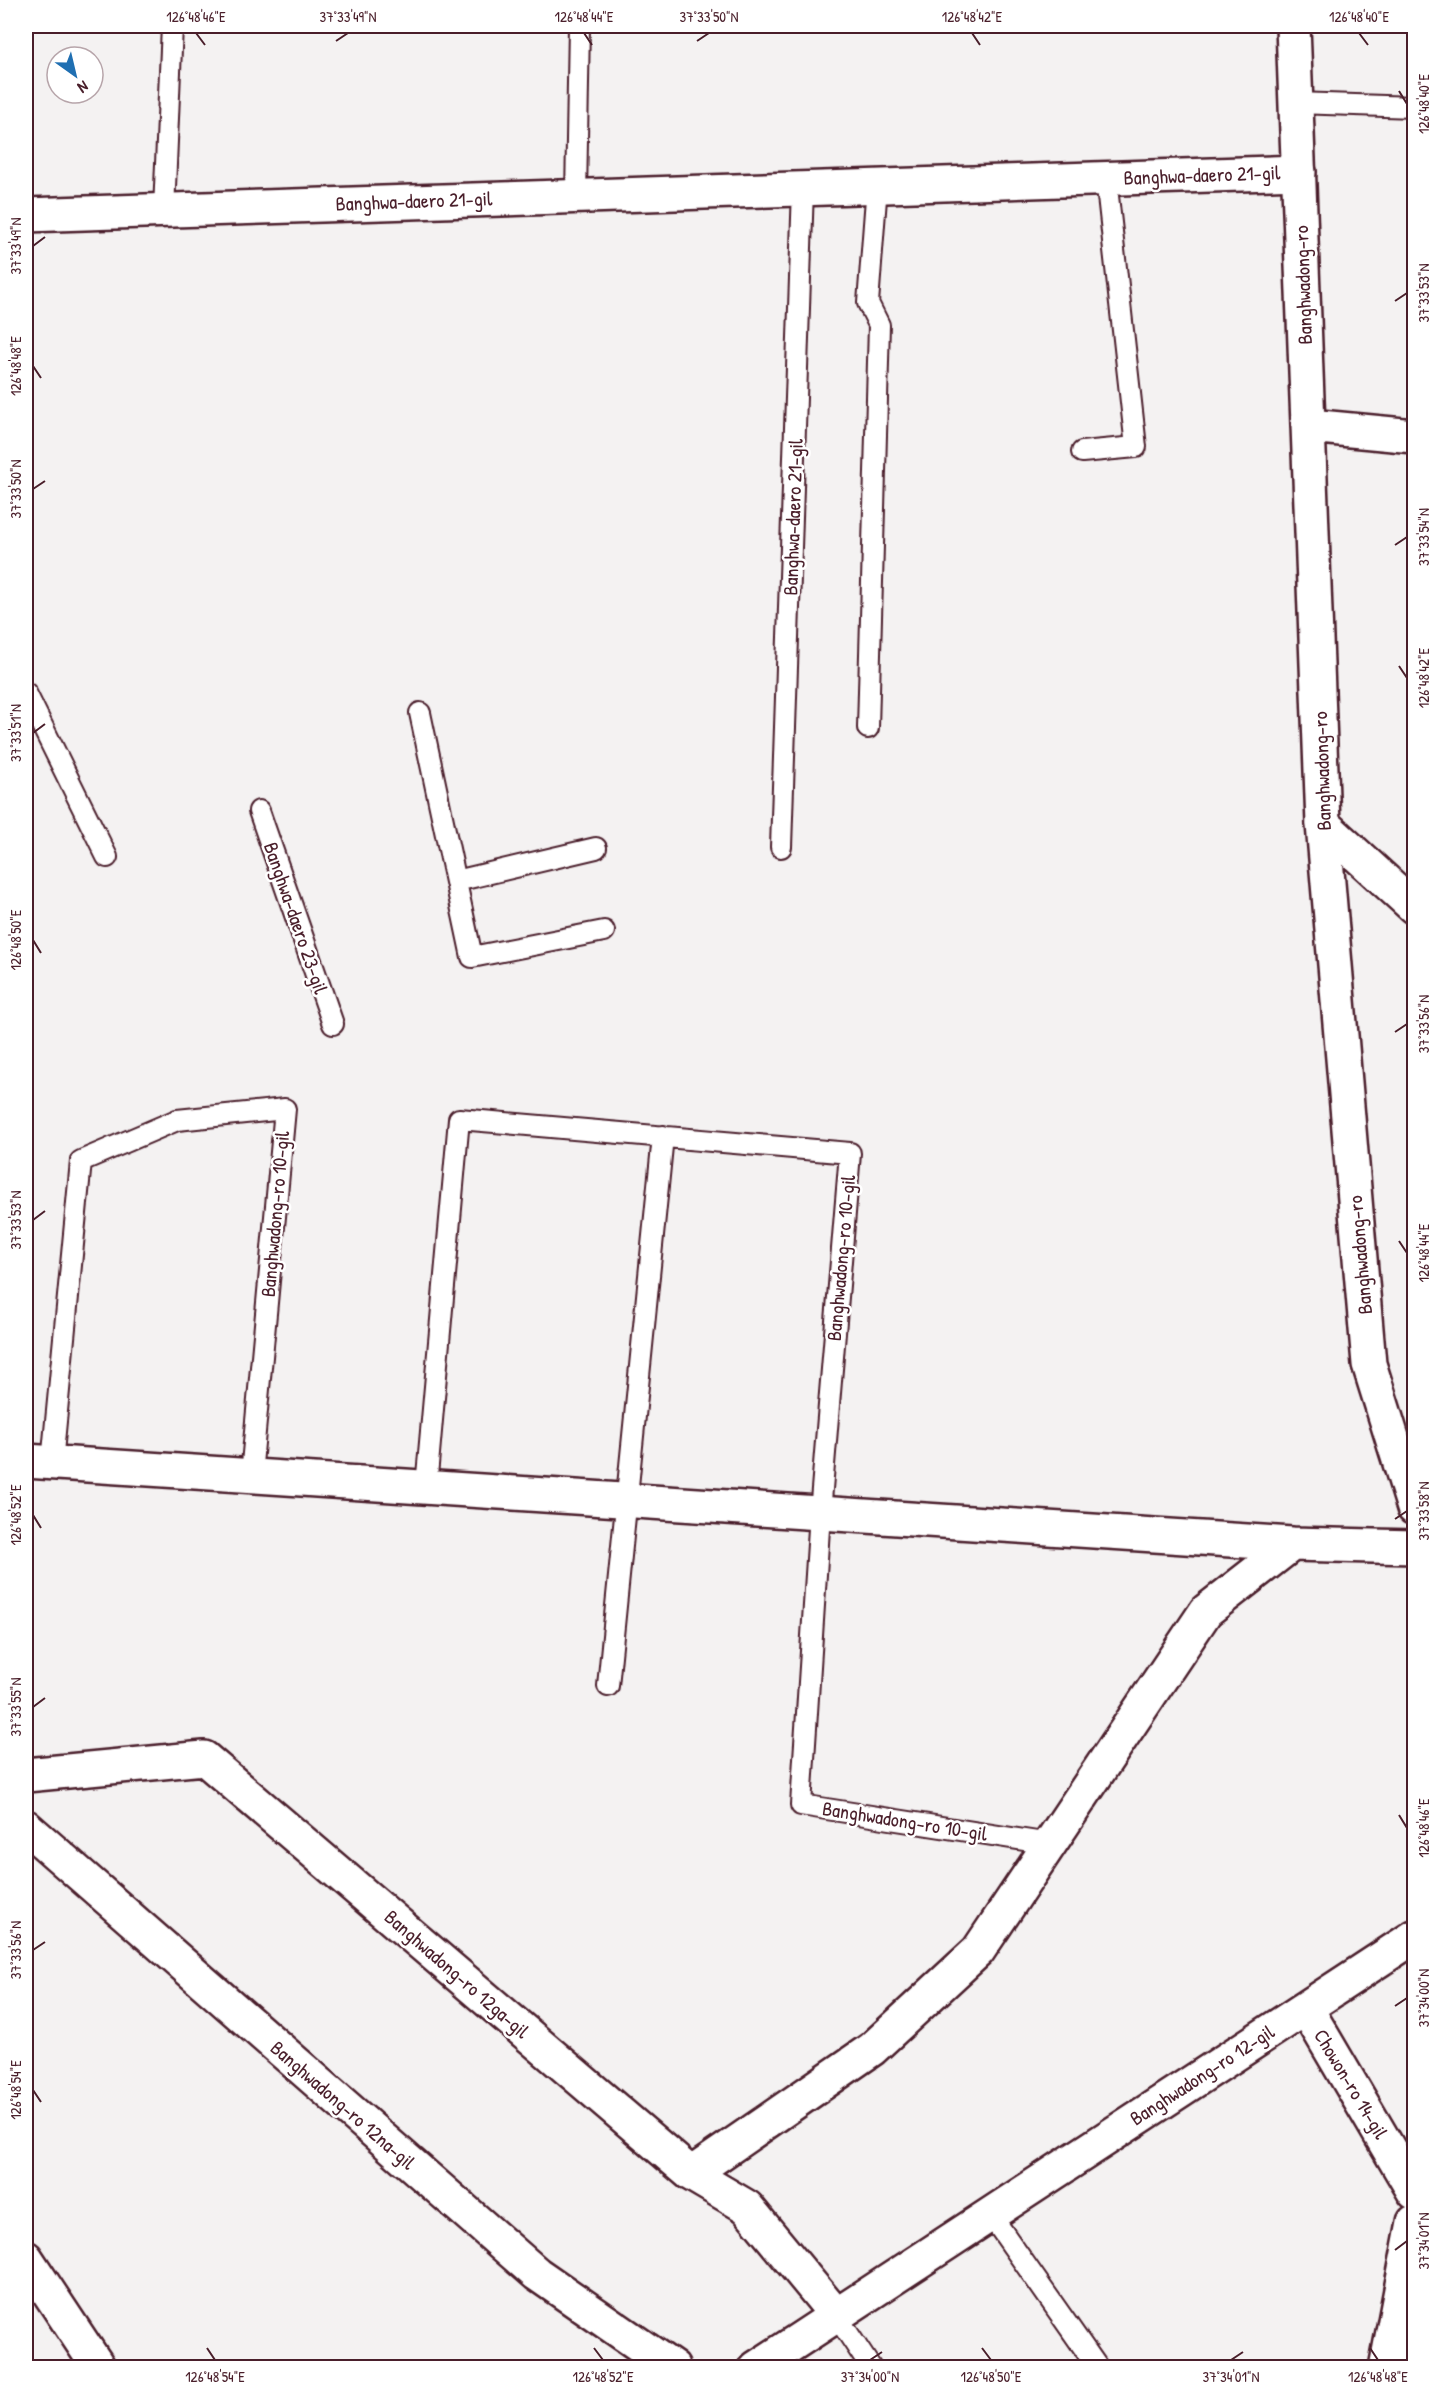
<svg xmlns="http://www.w3.org/2000/svg" width="1440" height="2393" viewBox="0 0 1440 2393" font-family="'Patrick Hand',sans-serif">
<style>
.lines{fill:none;stroke-linecap:round;stroke-linejoin:round}
.service-casing{stroke:#4a1f2b;stroke-width:24}
.minor-casing{stroke:#4a1f2b;stroke-width:38}
.tertiary-casing{stroke:#4a1f2b;stroke-width:38}
.secondary-casing{stroke:#4a1f2b;stroke-width:38}
.service{stroke:#fff;stroke-width:20}
.minor{stroke:#fff;stroke-width:33}
.tertiary{stroke:#fff;stroke-width:33}
.secondary{stroke:#fff;stroke-width:33}
.ticks{fill:none;stroke:#4a1f2b;stroke-width:2}
.labels{text-anchor:middle;stroke-width:5;stroke-linejoin:round;paint-order:stroke}
.street-label{font-size:20px;fill:#4a1f2b;stroke:#fff}
.neatline{fill:none;stroke:#4a1f2b;stroke-width:2}
.ticks-label{font-size:15px;text-anchor:middle;fill:#4a1f2b}
</style>
<rect width="100%" height="100%" fill="#f4f2f2"/>
<filter id="ink" filterUnits="userSpaceOnUse"><feTurbulence type="fractalNoise" baseFrequency=".0167" numOctaves="2"/><feDisplacementMap in="SourceGraphic" scale="12" xChannelSelector="R" yChannelSelector="G"/><feConvolveMatrix kernelMatrix="1 2 1 2 8 2 1 2 1" color-interpolation-filters="sRGB"/></filter>
<g filter="url(#ink)">
<g class="lines">
<g class="service-casing">
<path id="service" d="M1296,103L1414,107
M576,196L579,26
M164,210L172,26
M1082,452L1136,447L1106,178
M26,693L107,857
M420,713L472,957L604,931
M868,728L879,325L868,303L877,185
M259,811L333,1024
M781,847L803,188
M456,881L596,848
M52,1463L81,1161L177,1120L285,1109L251,1475
M426,1487L459,1119L850,1153L820,1513L801,1805L1050,1844
M608,1686L663,1136
M990,2214L1098,2368
M836,2315L871,2368"/>
</g>
<g class="minor-casing">
<path id="minor" d="M26,215L1299,172
M1309,426L1414,436
M26,1461L1292,1544
M26,1775L204,1758L691,2174L747,2207L836,2315
M26,1827L537,2274L673,2368
M1306,2008L1414,2192
M691,2174L872,2049L978,1951L1206,1611L1292,1544L1414,1547
M26,2258L99,2368
M756,2368L1414,1937
M1386,2368L1414,2222"/>
</g>
<g class="tertiary-casing">
<path id="tertiary" d="M1323,824L1369,1364L1414,1508"/>
</g>
<g class="secondary-casing">
<path id="secondary" d="M1293,26L1323,824L1414,907"/>
</g>
<use href="#service" class="service"/>
<use href="#minor" class="minor"/>
<use href="#tertiary" class="tertiary"/>
<use href="#secondary" class="secondary"/>
</g>
</g>
<path class="ticks" d="M196,33L205,45M584,33L592,45M972,33L980,45M1359,33L1368,45M336,41L348,33M697,41L709,33M1399,91L1407,104M33,246L45,237M1395,301L1407,293M33,366L41,378M33,489L45,481M1395,545L1407,537M1399,666L1407,678M33,733L45,724M33,940L41,953M1395,1032L1407,1024M33,1220L45,1211M1399,1241L1407,1253M33,1515L41,1528M1395,1519L1407,1511M33,1707L45,1698M1399,1815L1407,1828M33,1950L45,1942M1395,2006L1407,1998M33,2090L41,2102M1395,2250L1407,2241M207,2348L215,2360M594,2348L603,2360M982,2348L991,2360M1370,2348L1378,2360M870,2360L882,2352M1231,2360L1243,2352"/>
<g class="labels">
<g class="street-label">
<text transform="translate(1202 175) rotate(-2)" y="7">Banghwa-daero 21-gil</text>
<text transform="translate(414 201) rotate(-2)" y="7">Banghwa-daero 21-gil</text>
<text transform="translate(1303 285) rotate(-92)" y="7">Banghwadong-ro</text>
<text transform="translate(793 517) rotate(-88)" y="7">Banghwa-daero 21-gil</text>
<text transform="translate(1322 771) rotate(-92)" y="7">Banghwadong-ro</text>
<text transform="translate(296 918) rotate(71)" y="7">Banghwa-daero 23-gil</text>
<text transform="translate(275 1214) rotate(-85)" y="7">Banghwadong-ro 10-gil</text>
<text transform="translate(1360 1255) rotate(-95)" y="7">Banghwadong-ro</text>
<text transform="translate(841 1258) rotate(-85)" y="7">Banghwadong-ro 10-gil</text>
<text transform="translate(905 1821) rotate(9)" y="7">Banghwadong-ro 10-gil</text>
<text transform="translate(457 1974) rotate(41)" y="7">Banghwadong-ro 12ga-gil</text>
<text transform="translate(1202 2075) rotate(-33)" y="7">Banghwadong-ro 12-gil</text>
<text transform="translate(1351 2084) rotate(59)" y="7">Chowon-ro 14-gil</text>
<text transform="translate(343 2105) rotate(41)" y="7">Banghwadong-ro 12na-gil</text>
</g>
</g>
<rect width="1440" height="2393" fill="none" stroke="#fff" stroke-width="66"/>
<g transform="translate(75 75) rotate(146)"><circle r="28" fill="#ffffff" stroke="#b7a5aa" stroke-width="1.5"/>
<path d="M0-4.5L10 22L0 15L-10 22Z" fill="#1f6fb2"/>
<text y="-9" font-size="16" font-weight="bold" text-anchor="middle" fill="#4a1f2b">N</text>
</g>
<rect x="33" y="33" width="1374" height="2327" class="neatline"/>
<g class="ticks-label">
<text x="196" y="22">126°48'46"E</text>
<text x="348" y="22">37°33'49"N</text>
<text x="584" y="22">126°48'44"E</text>
<text x="709" y="22">37°33'50"N</text>
<text x="972" y="22">126°48'42"E</text>
<text x="1359" y="22">126°48'40"E</text>
<text transform="translate(1424 104) rotate(-90)" y="5">126°48'40"E</text>
<text transform="translate(16 246) rotate(-90)" y="5">37°33'49"N</text>
<text transform="translate(1424 293) rotate(-90)" y="5">37°33'53"N</text>
<text transform="translate(16 366) rotate(-90)" y="5">126°48'48"E</text>
<text transform="translate(16 489) rotate(-90)" y="5">37°33'50"N</text>
<text transform="translate(1424 537) rotate(-90)" y="5">37°33'54"N</text>
<text transform="translate(1424 678) rotate(-90)" y="5">126°48'42"E</text>
<text transform="translate(16 733) rotate(-90)" y="5">37°33'51"N</text>
<text transform="translate(16 940) rotate(-90)" y="5">126°48'50"E</text>
<text transform="translate(1424 1024) rotate(-90)" y="5">37°33'56"N</text>
<text transform="translate(16 1220) rotate(-90)" y="5">37°33'53"N</text>
<text transform="translate(1424 1253) rotate(-90)" y="5">126°48'44"E</text>
<text transform="translate(1424 1511) rotate(-90)" y="5">37°33'58"N</text>
<text transform="translate(16 1515) rotate(-90)" y="5">126°48'52"E</text>
<text transform="translate(16 1707) rotate(-90)" y="5">37°33'55"N</text>
<text transform="translate(1424 1828) rotate(-90)" y="5">126°48'46"E</text>
<text transform="translate(16 1950) rotate(-90)" y="5">37°33'56"N</text>
<text transform="translate(1424 1998) rotate(-90)" y="5">37°34'00"N</text>
<text transform="translate(16 2090) rotate(-90)" y="5">126°48'54"E</text>
<text transform="translate(1424 2241) rotate(-90)" y="5">37°34'01"N</text>
<text x="215" y="2382">126°48'54"E</text>
<text x="603" y="2382">126°48'52"E</text>
<text x="870" y="2382">37°34'00"N</text>
<text x="991" y="2382">126°48'50"E</text>
<text x="1231" y="2382">37°34'01"N</text>
<text x="1378" y="2382">126°48'48"E</text>
</g>
</svg>
